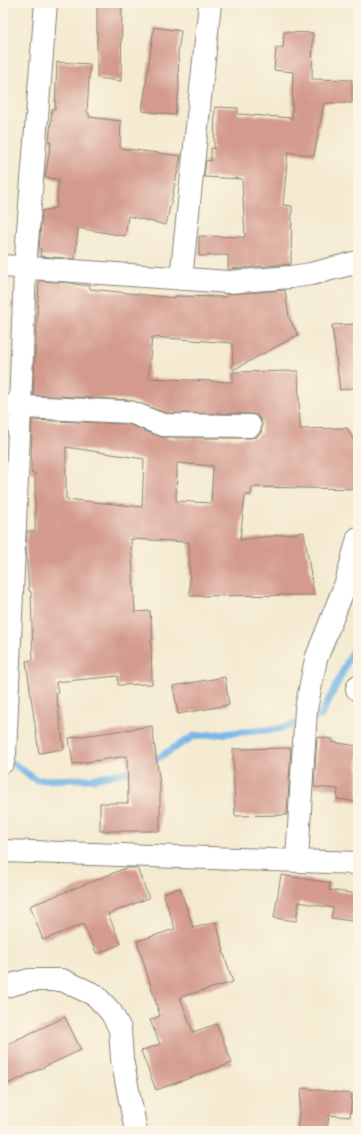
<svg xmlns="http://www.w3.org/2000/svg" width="361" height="1134" viewBox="0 0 361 1134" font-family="'Libre Bodoni',serif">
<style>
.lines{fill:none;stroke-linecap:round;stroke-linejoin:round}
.stream{stroke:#70b4e6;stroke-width:7}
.building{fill:#d39a8d;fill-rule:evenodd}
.street-casing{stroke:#888376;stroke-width:24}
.street{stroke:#fff;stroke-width:22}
</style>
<rect width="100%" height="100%" fill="#fcf5e5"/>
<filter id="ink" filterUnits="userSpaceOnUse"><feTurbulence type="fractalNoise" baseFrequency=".025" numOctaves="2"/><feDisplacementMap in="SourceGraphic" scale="8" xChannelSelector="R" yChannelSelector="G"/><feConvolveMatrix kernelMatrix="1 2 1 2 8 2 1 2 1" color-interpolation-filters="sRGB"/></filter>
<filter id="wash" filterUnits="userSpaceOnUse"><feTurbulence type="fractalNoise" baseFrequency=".012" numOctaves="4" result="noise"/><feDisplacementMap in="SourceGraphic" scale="16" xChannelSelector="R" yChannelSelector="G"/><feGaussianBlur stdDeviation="0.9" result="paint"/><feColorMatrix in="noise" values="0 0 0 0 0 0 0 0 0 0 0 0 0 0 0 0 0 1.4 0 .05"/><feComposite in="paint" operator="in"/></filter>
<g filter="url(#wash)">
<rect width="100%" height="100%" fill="#f4ead0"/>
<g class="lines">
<path class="stream" d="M13,763L36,780L92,779L135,770
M148,764L194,736L278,729L321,716L358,640"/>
</g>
<g id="blocks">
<path class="building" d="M97,3H122L121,81L97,78Z
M154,27L181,31L178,52L179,89L175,115L142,111Z
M284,32L313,33L312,79L352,80V103H324L314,156L288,152L283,205L292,206L291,264L228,269V255L199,256V236L245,237L242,179L204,177L206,160L211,161V148L214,149L215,107L238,108V114L292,118L293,72L274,70L276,48H283Z
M57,62L90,64L87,112L89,113V117L121,121L120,148L181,156L166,225L128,216L125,236L78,228L75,259L40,256L41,249H39L42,211L56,208L59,180L45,177L51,142H49L52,109H55Z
M39,281L73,283V284L90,286V289L175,298V296L227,297V294L285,290L289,318L298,335L233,370L232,343L152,337L148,378L233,382V372L298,371L300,429L347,428L357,447L358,459V489L252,487L251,495H245L240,540L304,532L314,595L190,596L189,542L131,539L135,612L150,611L153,640H151L152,684L118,685V676L56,682L58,693L56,694L64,749L39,753L26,661L33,660L31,592L29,591L26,549L27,531H35V473H31L32,420L127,424L164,438H250L256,437L261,433L262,426L261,420L257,415L250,414L166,413L130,400L33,395ZM66,447L144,459L142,507L66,499ZM177,463L213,466L211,503L176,501Z
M358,324V387L340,390L332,325Z
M225,677L229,705L178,714L173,686Z
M152,726L160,785V831H100V803H128L127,756L73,764L69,738Z
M317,737L332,739V742L358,746V802L337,799L338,789L314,787Z
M291,748L287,815L235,816L233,749Z
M126,868H137L149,898L108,914L121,944L97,954L83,924L43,940L30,906Z
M281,875L330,883L329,890L358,894V922L331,918L333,908L299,902L296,921L274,918Z
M180,888L193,928L216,922L224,951H223L233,982L180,997L193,1032L217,1024L232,1063L156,1090L141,1051L160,1044L150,1020L160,1016L137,941L175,929L163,893Z
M65,1017L81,1050L3,1086V1046Z
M302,1088L352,1094L350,1117L329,1115L327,1131H297Z"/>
</g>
</g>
<g filter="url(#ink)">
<use href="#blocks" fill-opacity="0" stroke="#888376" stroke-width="1"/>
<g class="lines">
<g class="street-casing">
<path id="street" d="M3,266L229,282L291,277L311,274L358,262
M181,279L210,3
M3,406L129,412C141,415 152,422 164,425L250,426
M357,689L358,686
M3,762L5,754L20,408L25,268L46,3
M3,851L358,863
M297,860L306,709L316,659L346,583L358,538
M3,987L29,980H62L95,995L111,1012L120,1029L122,1059L136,1131"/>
</g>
<use href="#street" class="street"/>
</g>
</g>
<rect width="361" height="1134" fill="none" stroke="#fcf5e5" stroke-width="16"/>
</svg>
